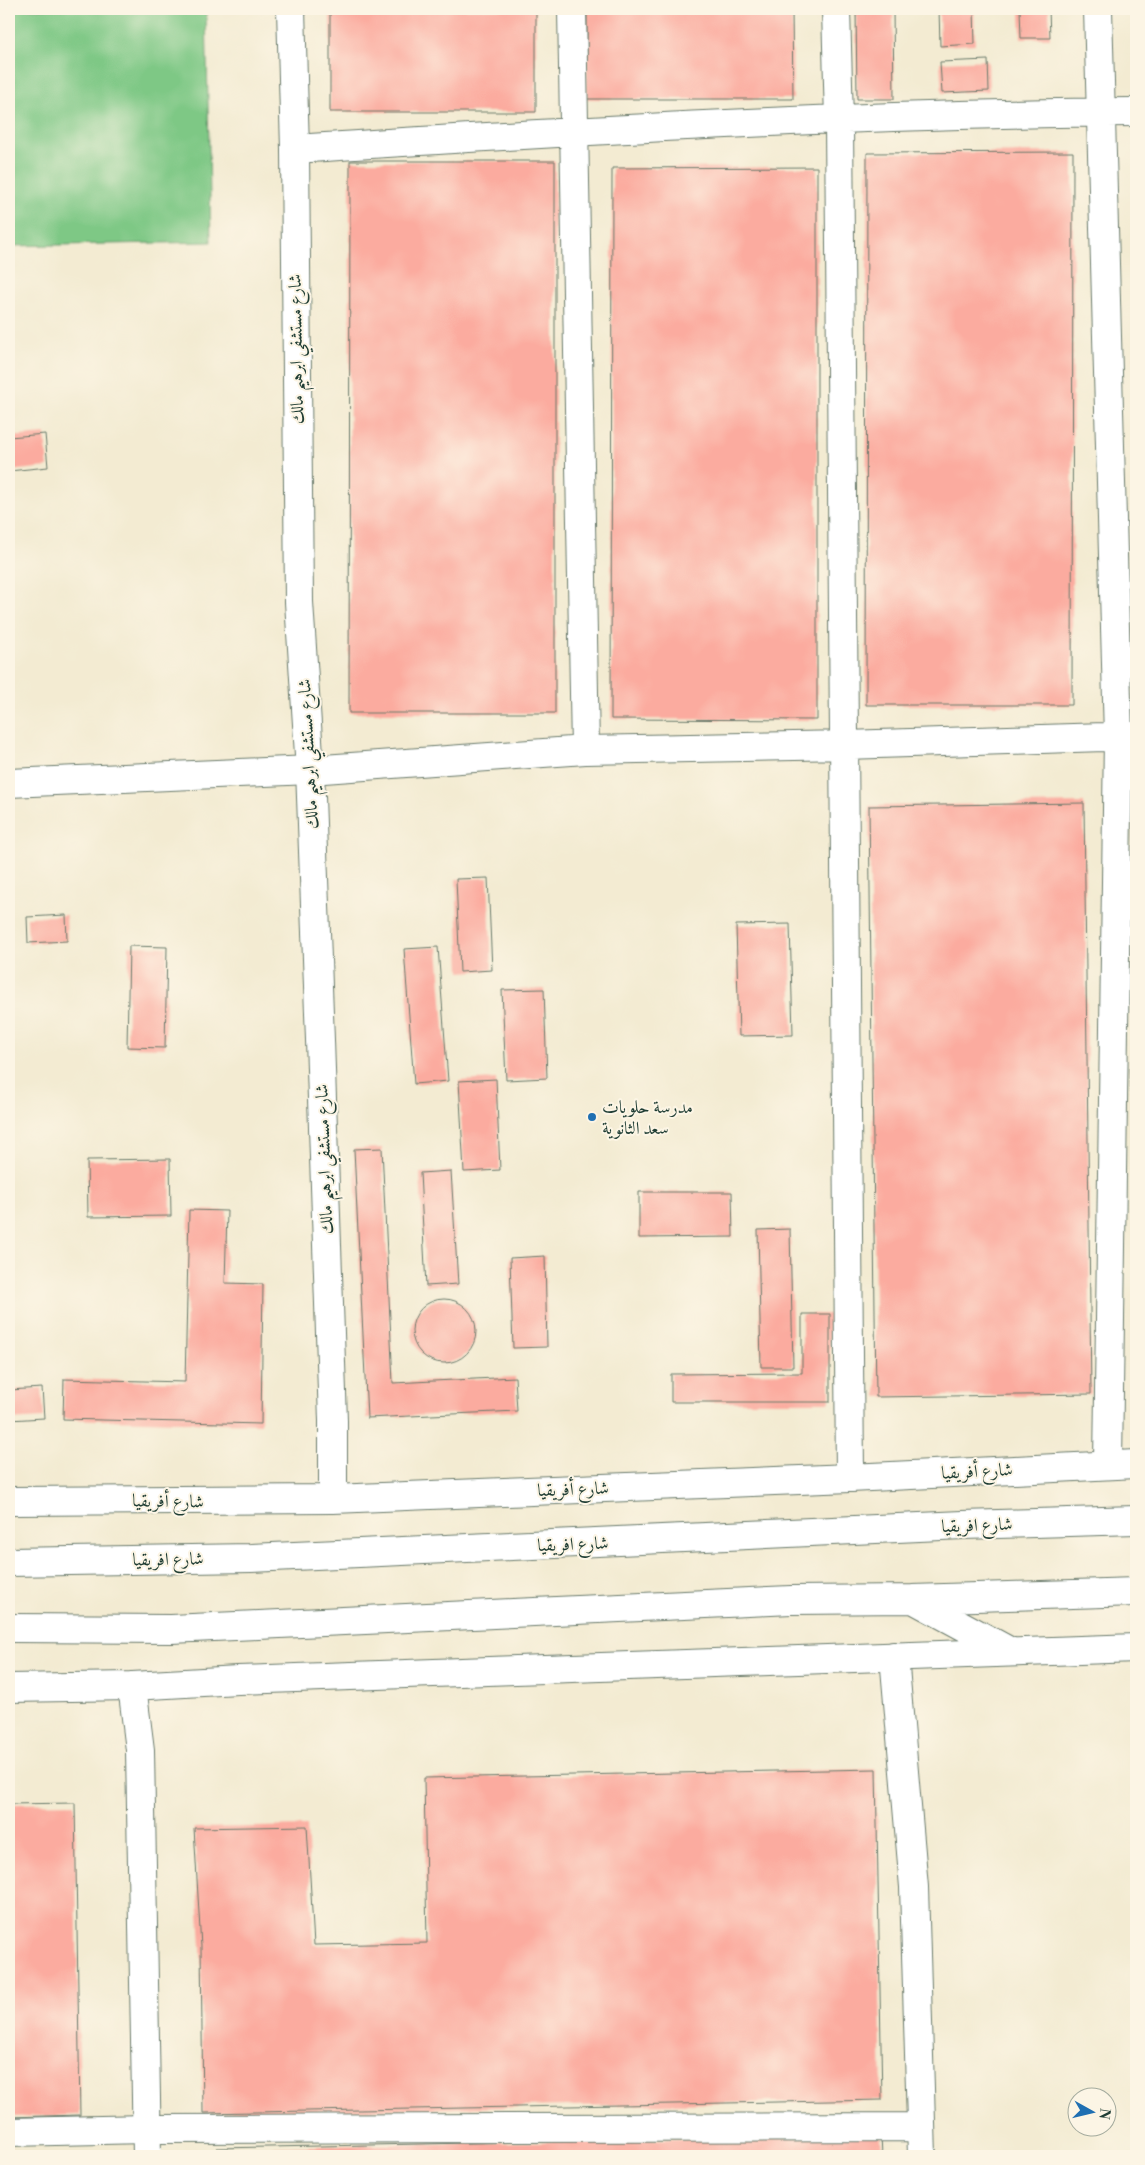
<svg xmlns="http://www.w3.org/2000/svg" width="1145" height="2165" viewBox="0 0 1145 2165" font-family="'Libre Bodoni',Amiri,serif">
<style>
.green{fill:#7ec885;stroke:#4e825c}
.building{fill:#fbab9f}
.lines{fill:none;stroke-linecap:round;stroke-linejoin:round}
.street-casing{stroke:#697a6b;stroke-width:30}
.secondary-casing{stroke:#697a6b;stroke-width:30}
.highway-casing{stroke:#697a6b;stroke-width:30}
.street{stroke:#fff;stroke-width:28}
.secondary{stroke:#fff;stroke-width:28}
.highway{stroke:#fff;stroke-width:28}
.poi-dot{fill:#1f6fb2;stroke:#fcf5e5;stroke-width:2}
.labels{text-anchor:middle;stroke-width:4;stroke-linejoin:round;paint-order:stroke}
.street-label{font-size:18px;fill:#1f3d34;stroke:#fcf5e5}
.poi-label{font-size:18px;fill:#1f3d34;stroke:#fcf5e5;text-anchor:start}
</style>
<rect width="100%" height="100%" fill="#fcf5e5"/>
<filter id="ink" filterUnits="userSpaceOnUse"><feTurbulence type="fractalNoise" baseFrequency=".02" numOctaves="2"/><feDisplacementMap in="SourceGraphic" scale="10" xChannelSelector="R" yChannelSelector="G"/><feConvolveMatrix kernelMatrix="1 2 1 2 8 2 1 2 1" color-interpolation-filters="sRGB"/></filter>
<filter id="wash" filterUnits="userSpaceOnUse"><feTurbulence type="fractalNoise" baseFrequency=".0096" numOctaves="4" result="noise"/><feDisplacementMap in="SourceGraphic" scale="20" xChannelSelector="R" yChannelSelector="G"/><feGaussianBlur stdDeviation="1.12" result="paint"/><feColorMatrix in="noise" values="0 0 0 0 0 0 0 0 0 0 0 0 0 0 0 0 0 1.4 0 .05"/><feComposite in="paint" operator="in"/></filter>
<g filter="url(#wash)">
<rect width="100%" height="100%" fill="#f3ebd2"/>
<path class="green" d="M9,9H206L211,242L9,246Z"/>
<g id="blocks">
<path class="building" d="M330,9H536V112H330Z
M587,9H792L793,99H587Z
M856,9H893L894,99H857Z
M939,9H974L975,44L940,46Z
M1020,9H1049L1050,38H1021Z
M988,60L989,91L942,93L940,62Z
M1073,152L1072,705H866L867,153Z
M350,161H555V713H349Z
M817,167V720L611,719L612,168Z
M1134,356H1136V412H1134Z
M45,434L48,467L9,471V437Z
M1136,802V888H1135L1133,803Z
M1084,803L1091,1394L876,1397L869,806Z
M488,878L492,970L460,972L456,879Z
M66,915L67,941L28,943L27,917Z
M790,924L793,1035L739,1036L736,925Z
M129,946L167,947L165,1048L127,1047Z
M438,947L448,1081L414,1084L404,949Z
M544,989L547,1078L506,1080L502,990Z
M496,1079L500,1170L464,1172L459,1081Z
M382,1148L393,1383L515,1377L517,1411L367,1418L354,1149Z
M170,1159L171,1216L88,1217L87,1160Z
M451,1171L458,1284L426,1286L420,1173Z
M639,1192H732L733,1237L639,1238Z
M189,1210L227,1211L225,1283L263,1284L261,1424L63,1419L64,1379L185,1382Z
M790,1229L793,1367H761L758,1230Z
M545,1256L547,1347L513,1348L510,1258Z
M412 1331a32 32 0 1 1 64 0a32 32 0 1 1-64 0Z
M802,1314H830V1402H671V1374L802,1373Z
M42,1388L44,1418L9,1420V1390Z
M876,1769L882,2100L203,2113L201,1947L194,1828L307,1826L314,1945L427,1943L424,1778Z
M75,1803L80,2115L9,2117V1804Z
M881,2135L882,2156H217V2148Z"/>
</g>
</g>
<g filter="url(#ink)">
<use href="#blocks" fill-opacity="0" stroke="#697a6b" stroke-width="1"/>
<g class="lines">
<g class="street-casing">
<path id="street" d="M572,9L585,750
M836,9L839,121L850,1478
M1098,9L1118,737L1108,1464
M295,149C575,131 856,114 1136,112
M9,783L310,770L585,750L845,745L1136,736
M894,1656L914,1887L922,2156
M9,2132L147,2129L921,2127"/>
</g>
<g class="secondary-casing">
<path id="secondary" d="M291,9L295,149L299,602L310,770L320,1040L333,1421V1499
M9,1501L333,1499L850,1478L1136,1464
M132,1686L140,1750L147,2156
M9,1688L132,1686L238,1680L1136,1648"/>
</g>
<g class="highway-casing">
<path id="highway" d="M9,1562L251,1558L963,1525L1136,1520
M913,1599L1011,1652
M9,1628L171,1629L791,1600L912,1599L1136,1592"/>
</g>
<use href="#street" class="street"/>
<use href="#secondary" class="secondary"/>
<use href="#highway" class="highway"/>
</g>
</g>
<circle class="poi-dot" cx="592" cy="1117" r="5"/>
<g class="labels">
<g class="street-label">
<text transform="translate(296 349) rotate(-91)" y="6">شارع مستشفي ابرهيم مالك</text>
<text transform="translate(308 754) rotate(-93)" y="6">شارع مستشفي ابرهيم مالك</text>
<text transform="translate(324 1159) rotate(-92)" y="6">شارع مستشفي ابرهيم مالك</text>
<text transform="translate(977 1471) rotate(-3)" y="6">شارع أفريقيا</text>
<text transform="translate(573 1489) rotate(-2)" y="6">شارع أفريقيا</text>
<text transform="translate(168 1501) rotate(1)" y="6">شارع أفريقيا</text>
<text transform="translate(977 1525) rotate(-2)" y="6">شارع افريقيا</text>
<text transform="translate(573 1544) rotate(-2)" y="6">شارع افريقيا</text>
<text transform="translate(168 1559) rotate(-1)" y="6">شارع افريقيا</text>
</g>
<g class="poi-label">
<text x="602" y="1113">مدرسة حلويات<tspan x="602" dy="21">سعد الثانوية</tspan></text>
</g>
</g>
<rect width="1145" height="2165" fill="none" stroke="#fcf5e5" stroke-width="30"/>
<g transform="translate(1092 2112) rotate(98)"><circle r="24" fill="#fcf5e5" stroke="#a4ab9e"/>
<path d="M0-4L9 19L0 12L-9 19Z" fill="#1f6fb2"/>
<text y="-8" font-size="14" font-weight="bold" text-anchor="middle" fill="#1f3d34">N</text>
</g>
</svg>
